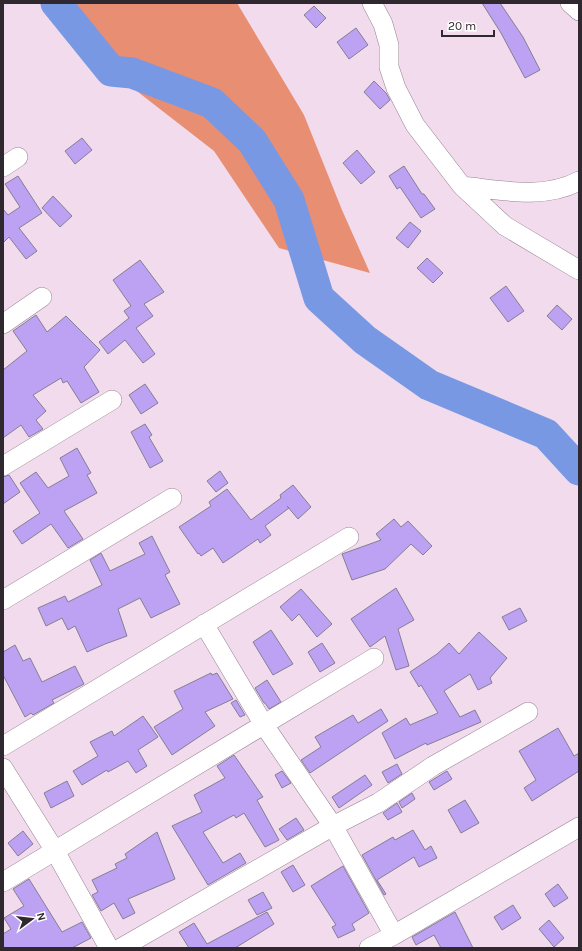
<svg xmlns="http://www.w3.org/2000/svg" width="582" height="951" viewBox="0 0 582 951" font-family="Karla,sans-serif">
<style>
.forest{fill:#e88e73}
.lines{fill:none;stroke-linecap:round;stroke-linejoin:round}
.river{stroke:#7998e4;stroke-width:31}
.building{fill:#bda2f3;stroke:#857e94}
.street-casing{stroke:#978293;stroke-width:20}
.street{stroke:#fff;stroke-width:19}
</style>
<rect width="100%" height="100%" fill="#f1dbed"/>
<path class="forest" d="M56,3H237L304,115L342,210L370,273L279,248L214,151L111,71Z"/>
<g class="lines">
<path class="river" d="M56,3L111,71L132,73L212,103L252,141L289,200L319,298L365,340L429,385L546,434L579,470"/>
</g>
<path class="building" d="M482,3H500L523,37L540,70L525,78L501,33Z
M314,6L326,18L316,28L304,15Z
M356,28L368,45L349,59L337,42Z
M374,81L386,93L390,100L380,109L364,92Z
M82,138L92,150L75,164L65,151Z
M357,150L375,172L361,184L343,163Z
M404,166L422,194H424L435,209L421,218L400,187L397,189L389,176Z
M18,176L42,213L19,228L37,251L26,259L9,237L3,243V209L8,215L20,207L5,184Z
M53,196L72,216L60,227L42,208Z
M410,222L421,231L408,248L396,238Z
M427,258L443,273L433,283L417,268Z
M140,260L164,292L144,304L153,316L136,328L155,354L143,363L125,340L108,354L99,342L129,318L124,311L131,306L113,280Z
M506,286L524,311L508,322L490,298Z
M557,305L572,319L562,330L547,316Z
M36,315L47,332L66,316L100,350L84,367L99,392L81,403L67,381L63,383L61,378L33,395L46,411L36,420L43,429L29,437L21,425L3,438V370L27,351L13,331Z
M145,384L158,403L141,414L129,395Z
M145,424L152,435L149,437L163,461L150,468L131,432Z
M77,448L91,473L87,475L97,493L64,511L83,539L68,548L51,524L22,544L13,531L40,513L20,483L36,472L48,488L69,476L60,458Z
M220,471L228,483L216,492L207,481Z
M9,475L20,492L3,504V477Z
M293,485L311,507L298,519L287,506L289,508L265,526L271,535L260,543L258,539L223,563L213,548L201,556L199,553L198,554L179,527L211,506L209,502L227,489L251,520L281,498L280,495Z
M394,519L401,527L408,521L432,546L423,555L411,544L385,569L352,580L342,554L381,540L376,534Z
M152,536L170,572L165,575L180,604L151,618L140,598L118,609L127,636L105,644L87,652L75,626L68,630L62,618L46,626L38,608L65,596L68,602L102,585L90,560L101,553L110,571L145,554L139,543Z
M396,588L414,620L398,629L409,666L396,670L385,636L370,647L351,619Z
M301,589L332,624L317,637L299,614L292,621L280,607Z
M520,608L527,621L509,630L502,617Z
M271,630L293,664L273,675L253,642Z
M479,632L507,658L490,678L492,683L478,690L470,674L444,691L460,717L475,710L481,722L427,745L426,743L395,759L382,733L406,718L410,725L438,713L421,685L419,687L410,672L437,654L449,643L459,654Z
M322,643L335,663L320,672L308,652Z
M15,645L23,661L30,658L42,682L75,666L84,684L52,700L54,703L33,715L31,713L25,717L3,675V652Z
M211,673L212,675L217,673L233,699L205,712L215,726L172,755L154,727L183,709L174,691Z
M267,680L281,702L269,709L265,703H264L255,688Z
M236,700L245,715L240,717L231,703Z
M381,709L388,721L310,773L301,760L321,747L315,737L353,715L358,723Z
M143,716L158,737L138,750L147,766L136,773L128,761L108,772L107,770L82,785L73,771L98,756L90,742L112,731L114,736Z
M558,728L574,756L579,753V771L532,801L524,788L536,780L519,751Z
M234,755L263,797L257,800L279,840L265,847L244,813L236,818L234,815L203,832L223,863L240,853L246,863L208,885L172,826L202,812L194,795L225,778L217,766Z
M397,764L402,774L388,783L382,772Z
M282,771L291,783L282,788L275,775Z
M447,771L452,779L434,790L429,782Z
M365,775L372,785L339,808L332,797Z
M67,781L74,796L51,808L44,793Z
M412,793L415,799L402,808L399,802Z
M465,800L479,823L461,833L448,810Z
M397,803L402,812L388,820L383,813Z
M296,818L304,830L287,840L279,829Z
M413,830L425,850L431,846L437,858L419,867L414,857L377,880L386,894L384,895L362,855L393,837L395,840Z
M23,831L33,844L18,856L8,843Z
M157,832L175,879L128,899L135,913L123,919L114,903L101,911L92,895L98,892L92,880L117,868L115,864L127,858L125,854Z
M293,865L305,885L293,892L281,872Z
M343,866L369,913L352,924L355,930L338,938L332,927L336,925L311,886Z
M29,879L62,932L82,922L91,938L72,948H3V934L11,929L4,918L24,906L13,889Z
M558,884L568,898L554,907L545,894Z
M263,892L272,908L257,915L248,900Z
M513,905L521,918L502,930L494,917Z
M267,912L274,924L235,948H189L179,932L194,923L207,944Z
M455,912L473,948H441L434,935L416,945L412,937Z
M549,920L564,938L554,947L539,929Z"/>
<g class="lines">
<g class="street-casing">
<path id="street" d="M372,3L383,24L389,45V67L396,88L415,125L462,186L505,226L579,270
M570,3L579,11
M3,167L18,157
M462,186C501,190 543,200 579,181
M3,324L42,297
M3,466L112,400
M3,600L172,498
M204,624L264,725L333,826L394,935
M3,746L349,537
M3,768L55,851L109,948
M3,882L374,658
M121,948L333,826L378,803L433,766L528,712
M369,948L394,935L579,827"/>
</g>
<use href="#street" class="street"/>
</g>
<rect width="582" height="951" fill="none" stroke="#30282f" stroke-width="8"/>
<g transform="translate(32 919) rotate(75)" stroke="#ffffff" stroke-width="3" paint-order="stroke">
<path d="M0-3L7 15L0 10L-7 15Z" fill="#30282f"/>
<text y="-6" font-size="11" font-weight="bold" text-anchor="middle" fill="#30282f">N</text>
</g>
<path d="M442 30v6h52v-6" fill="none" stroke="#30282f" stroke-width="2"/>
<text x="448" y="30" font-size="12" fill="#30282f" stroke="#ffffff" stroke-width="3" paint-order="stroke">20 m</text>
</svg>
